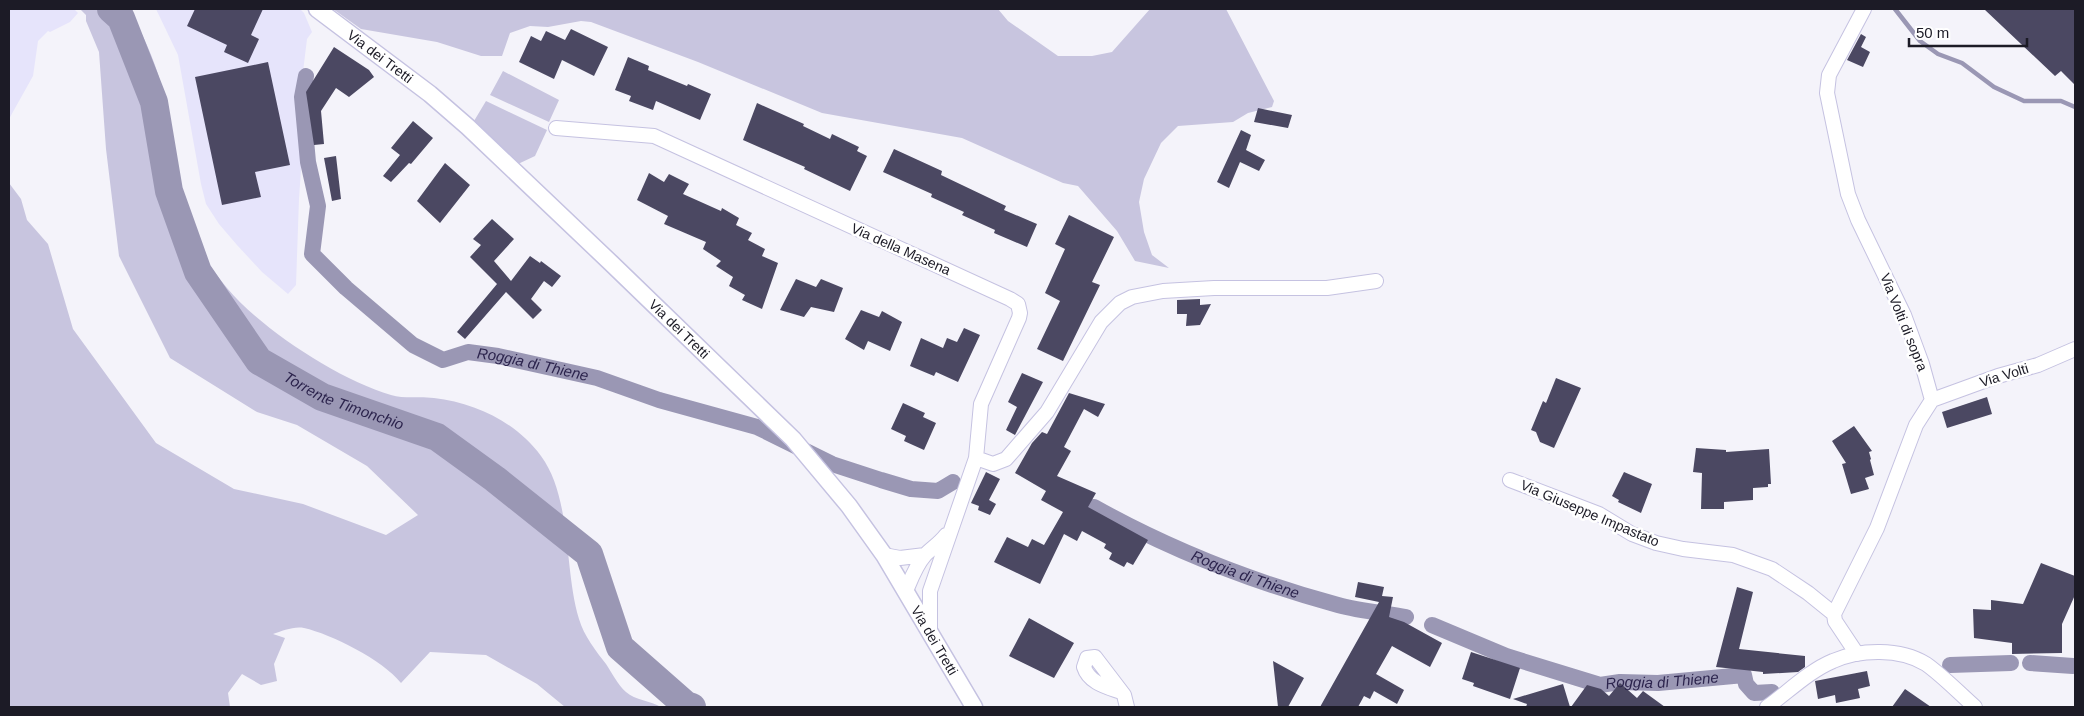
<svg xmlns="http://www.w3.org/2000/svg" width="2084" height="716" viewBox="0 0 2084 716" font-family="Helvetica,sans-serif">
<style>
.built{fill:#e6e4fb}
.green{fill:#c8c5df}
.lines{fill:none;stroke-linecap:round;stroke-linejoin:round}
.stream{stroke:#9a97b4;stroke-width:4.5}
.canal{stroke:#9a97b4;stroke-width:16}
.river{stroke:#9a97b4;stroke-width:28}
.building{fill:#4b4862}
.minor-casing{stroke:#c5c2e1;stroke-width:16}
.tertiary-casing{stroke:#c5c2e1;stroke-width:19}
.minor{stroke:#fff;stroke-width:14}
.tertiary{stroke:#fff;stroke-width:16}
.labels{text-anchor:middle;stroke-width:5;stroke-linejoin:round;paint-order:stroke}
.street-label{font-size:14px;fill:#1c1b26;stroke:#fff}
.water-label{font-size:15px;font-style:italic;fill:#2c244d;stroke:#fff}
</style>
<rect width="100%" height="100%" fill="#f4f3fa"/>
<path class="built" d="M9,9H74L78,13L70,22L50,32L48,31L38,41L33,76L9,119Z
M156,9H300L304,13L312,32L307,39L301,88L304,124L299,199L296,285L288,294L262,272L237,245L219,224L206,204L201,184L178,55Z"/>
<path class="green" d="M80,9H129C142,33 154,58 161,84C164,96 165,110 167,122C174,162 180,212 199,248C207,262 217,276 227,288C261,329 339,380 391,395C404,399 420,396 434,398C476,403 516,422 541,456C572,498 564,570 579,619C584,636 596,651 606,664C612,673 618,685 626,692C635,700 651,701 661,707H565L537,684L486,655L430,652L401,683C383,660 331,634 304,628C294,626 282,631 273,634L285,638L274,664L277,681L261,685L242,674L228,693L230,707H9V183L21,199L27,220L48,244L73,329L156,443L234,489L303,504L386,535L418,515L367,466L297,425L257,412L170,358L119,256L106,149L99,52L86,21V15Z
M333,9H998L1008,21L1058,56H1092L1112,52L1150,9H1226L1274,101L1272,107L1248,113L1233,122L1178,126L1161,143L1144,179L1139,202L1144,232L1152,255L1169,268L1135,261L1117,231L1078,186L1063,183L962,138L822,113L698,62L591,22L581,21L548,27L530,26L510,33L502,56H481L437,42L361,29Z
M503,71L559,100L549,122L490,95Z
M486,101L547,130L535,156L518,164L474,121Z"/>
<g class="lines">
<path class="stream" d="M1895,9L1920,41L1938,54L1962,63L1994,87L2024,101H2061L2075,107"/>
<g class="canal">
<path id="s1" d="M306,76L302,97L308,162L318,206L312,254L346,288L413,345L443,360L468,352L498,356L597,378L659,400L757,427L832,464L881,480L911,489L938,491L953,482"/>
<path id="s2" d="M1094,507C1171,550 1253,582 1338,605C1360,611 1384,613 1406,617"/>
<path id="s3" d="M1432,625L1506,656L1600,685L1620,682L1658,683L1744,675L1746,684L1754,693L1772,692"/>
<path d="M2030,663L2073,666"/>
<path d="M1950,665L2011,663"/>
</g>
<path class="river" id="s4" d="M111,9L121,18L154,102L169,191L198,272L259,361L322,397L437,437L495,479L589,554L620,647L686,705L692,707"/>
</g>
<path class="building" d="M195,9H263L251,35L259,39L248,63L224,52L227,45L187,26Z
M1984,9H2075V85L2061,71L2055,76Z
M571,29L608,47L594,76L562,60L554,79L519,62L531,36L541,41L546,31L565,40Z
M1861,34L1866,37L1861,47L1870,52L1863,67L1847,60Z
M334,47L369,70L374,77L349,97L336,88L321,111L324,144L314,145L306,92Z
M628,57L649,66L648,70L687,86L688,84L711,94L700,120L656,101L653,110L629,101L631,96L615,90Z
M268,62L290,165L255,172L261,197L222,205L195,77Z
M757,103L804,124L803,126L830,139L832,134L859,147L857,151L867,156L850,191L804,169L805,167L743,140Z
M1258,108L1292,115L1288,128L1254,122Z
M413,121L433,138L411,164L409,163L391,182L383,176L400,155L391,148Z
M1241,130L1251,135L1246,150L1265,160L1259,171L1240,162L1229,188L1217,182Z
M894,149L942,171L941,175L1006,206L1004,210L1037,224L1027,247L994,233L995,230L962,215L964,212L931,197L932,194L883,172Z
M336,156L341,199L332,201L324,158Z
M445,163L470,185L440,223L417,201Z
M649,173L664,182L669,174L689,184L683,194L721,211L722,208L739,218L736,225L752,233L748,240L765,249L762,256L778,263L762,309L742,300L745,295L729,286L733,277L716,266L721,261L703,249L706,242L664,224L668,216L637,200Z
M1069,215L1114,237L1092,282L1100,285L1063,361L1037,349L1060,301L1045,293L1065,249L1055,244Z
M492,219L514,239L494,261L511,281L530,256L540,263L541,261L561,276L552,287L544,281L531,299L542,310L533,319L506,292L465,339L457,332L497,284L470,257L481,245L473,239Z
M796,279L816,287L821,279L843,288L834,312L811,307L804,317L780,310Z
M1200,299V305L1211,304L1200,325L1186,326L1187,314H1177V300Z
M861,310L879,317L882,311L902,322L890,351L868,341L864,350L845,339Z
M964,328L980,335L958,382L936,372L934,376L910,366L921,338L943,348L947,338L957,342Z
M1022,373L1043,382L1015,435L1006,430L1017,407L1008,402Z
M1556,378L1581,388L1554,448L1540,442L1536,432L1531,430L1543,401L1546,403Z
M1069,393L1105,404L1098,417L1084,409L1064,447L1071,451L1057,476L1096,493L1088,507L1148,540L1133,565L1127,562L1124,567L1109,559L1112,553L1104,548L1106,544L1082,531L1077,541L1064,534L1040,584L994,562L1007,537L1028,547L1032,539L1044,545L1063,512L1041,500L1046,491L1015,473L1032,443L1042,432L1047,434Z
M1987,397L1992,414L1947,428L1942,412Z
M903,403L925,413L923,417L936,423L924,450L904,441L906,436L891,429Z
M1854,426L1872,451L1869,452L1871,459L1870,460L1874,475L1865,478L1869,489L1851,494L1842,464L1846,463L1832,441Z
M1696,448L1726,450V452L1769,449L1771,484H1768V487L1753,488V500L1724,502V509H1701L1702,473L1693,472Z
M986,472L1000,479L989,500L996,504L990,515L978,510L979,506L971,503Z
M1624,472L1652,484L1641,513L1618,502L1619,500L1612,496Z
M2041,563L2075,576V595L2062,624V653L2012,654V643L1974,638L1973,609L1991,610V600L2023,604Z
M1358,582L1384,587L1382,596L1393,597L1389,617L1404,622L1442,643L1430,667L1392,646L1376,674L1404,690L1397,704L1374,691L1370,699L1364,696L1358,707H1320L1379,602L1355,597Z
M1737,587L1753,592L1739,649L1805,656V667L1798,672L1763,674V672L1716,667Z
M1029,618L1074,643L1054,678L1009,656Z
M1471,652L1520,668L1510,699L1473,686L1474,683L1462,679Z
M1273,661L1304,678L1288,707H1278Z
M1867,671L1870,686L1858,689L1860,698L1836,703L1835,695L1818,699L1815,681Z
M1620,683L1637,698L1643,691L1665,707H1571L1587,685L1601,689L1609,696Z
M1563,684L1570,707H1526L1527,704L1513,699Z
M1905,689L1931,707H1892Z"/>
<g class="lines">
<g class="minor-casing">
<path id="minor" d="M556,128L654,136L1010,299L1018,304L1020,313L1019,318L981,404L976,458L930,591V631
M1932,400L1998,376L2038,365L2075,349
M976,458L993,464L1006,459L1047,412L1101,322L1120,303L1132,297L1163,291L1214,288H1327L1376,281
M1510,480L1599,514L1632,534L1656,543L1683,549L1733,555L1772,569L1808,593L1834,614
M884,555L900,558L925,555
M906,591C911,579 916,565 925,555C932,548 940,543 946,535
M1857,654L1835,621L1834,614L1877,528L1916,425L1932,400L1922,364L1904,315L1858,220L1848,194L1827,93L1829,75L1864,9
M1121,692C1107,687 1089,683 1084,667L1087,658L1095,657L1124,695L1127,707
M1767,707C1788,692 1809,671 1833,661C1860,649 1900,648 1926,664C1943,676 1959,693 1975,707"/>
</g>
<g class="tertiary-casing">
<g id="tertiary">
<path id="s5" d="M317,9L430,94L468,127L611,263L793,439L849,506L884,555L974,707"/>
</g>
</g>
<use href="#minor" class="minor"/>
<use href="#tertiary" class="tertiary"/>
</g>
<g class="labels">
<g class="street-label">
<text dy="5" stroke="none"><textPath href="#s5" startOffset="79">Via dei Tretti</textPath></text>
<text transform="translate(901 249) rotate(24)" y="5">Via della Masena</text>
<text transform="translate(1904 322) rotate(68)" y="5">Via Volti di sopra</text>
<text dy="5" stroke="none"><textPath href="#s5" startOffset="484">Via dei Tretti</textPath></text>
<text transform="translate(2004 375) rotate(-17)" y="5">Via Volti</text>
<text transform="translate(1590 513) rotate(23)" y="5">Via Giuseppe Impastato</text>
<text dy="5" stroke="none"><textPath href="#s5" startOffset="889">Via dei Tretti</textPath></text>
</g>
<g class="water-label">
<text dy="5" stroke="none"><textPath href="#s1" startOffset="442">Roggia di Thiene</textPath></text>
<text dy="5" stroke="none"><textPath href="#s4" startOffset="482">Torrente Timonchio</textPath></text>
<text dy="5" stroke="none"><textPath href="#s2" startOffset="166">Roggia di Thiene</textPath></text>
<text dy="5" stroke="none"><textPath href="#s3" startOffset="241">Roggia di Thiene</textPath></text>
</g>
</g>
<rect width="2084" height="716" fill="none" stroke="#1c1b26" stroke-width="20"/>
<path d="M1909 38v8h118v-8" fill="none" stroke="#1c1b26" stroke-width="2.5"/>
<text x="1916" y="38" font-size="15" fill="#1c1b26" stroke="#ffffff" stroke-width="4" paint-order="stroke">50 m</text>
</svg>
